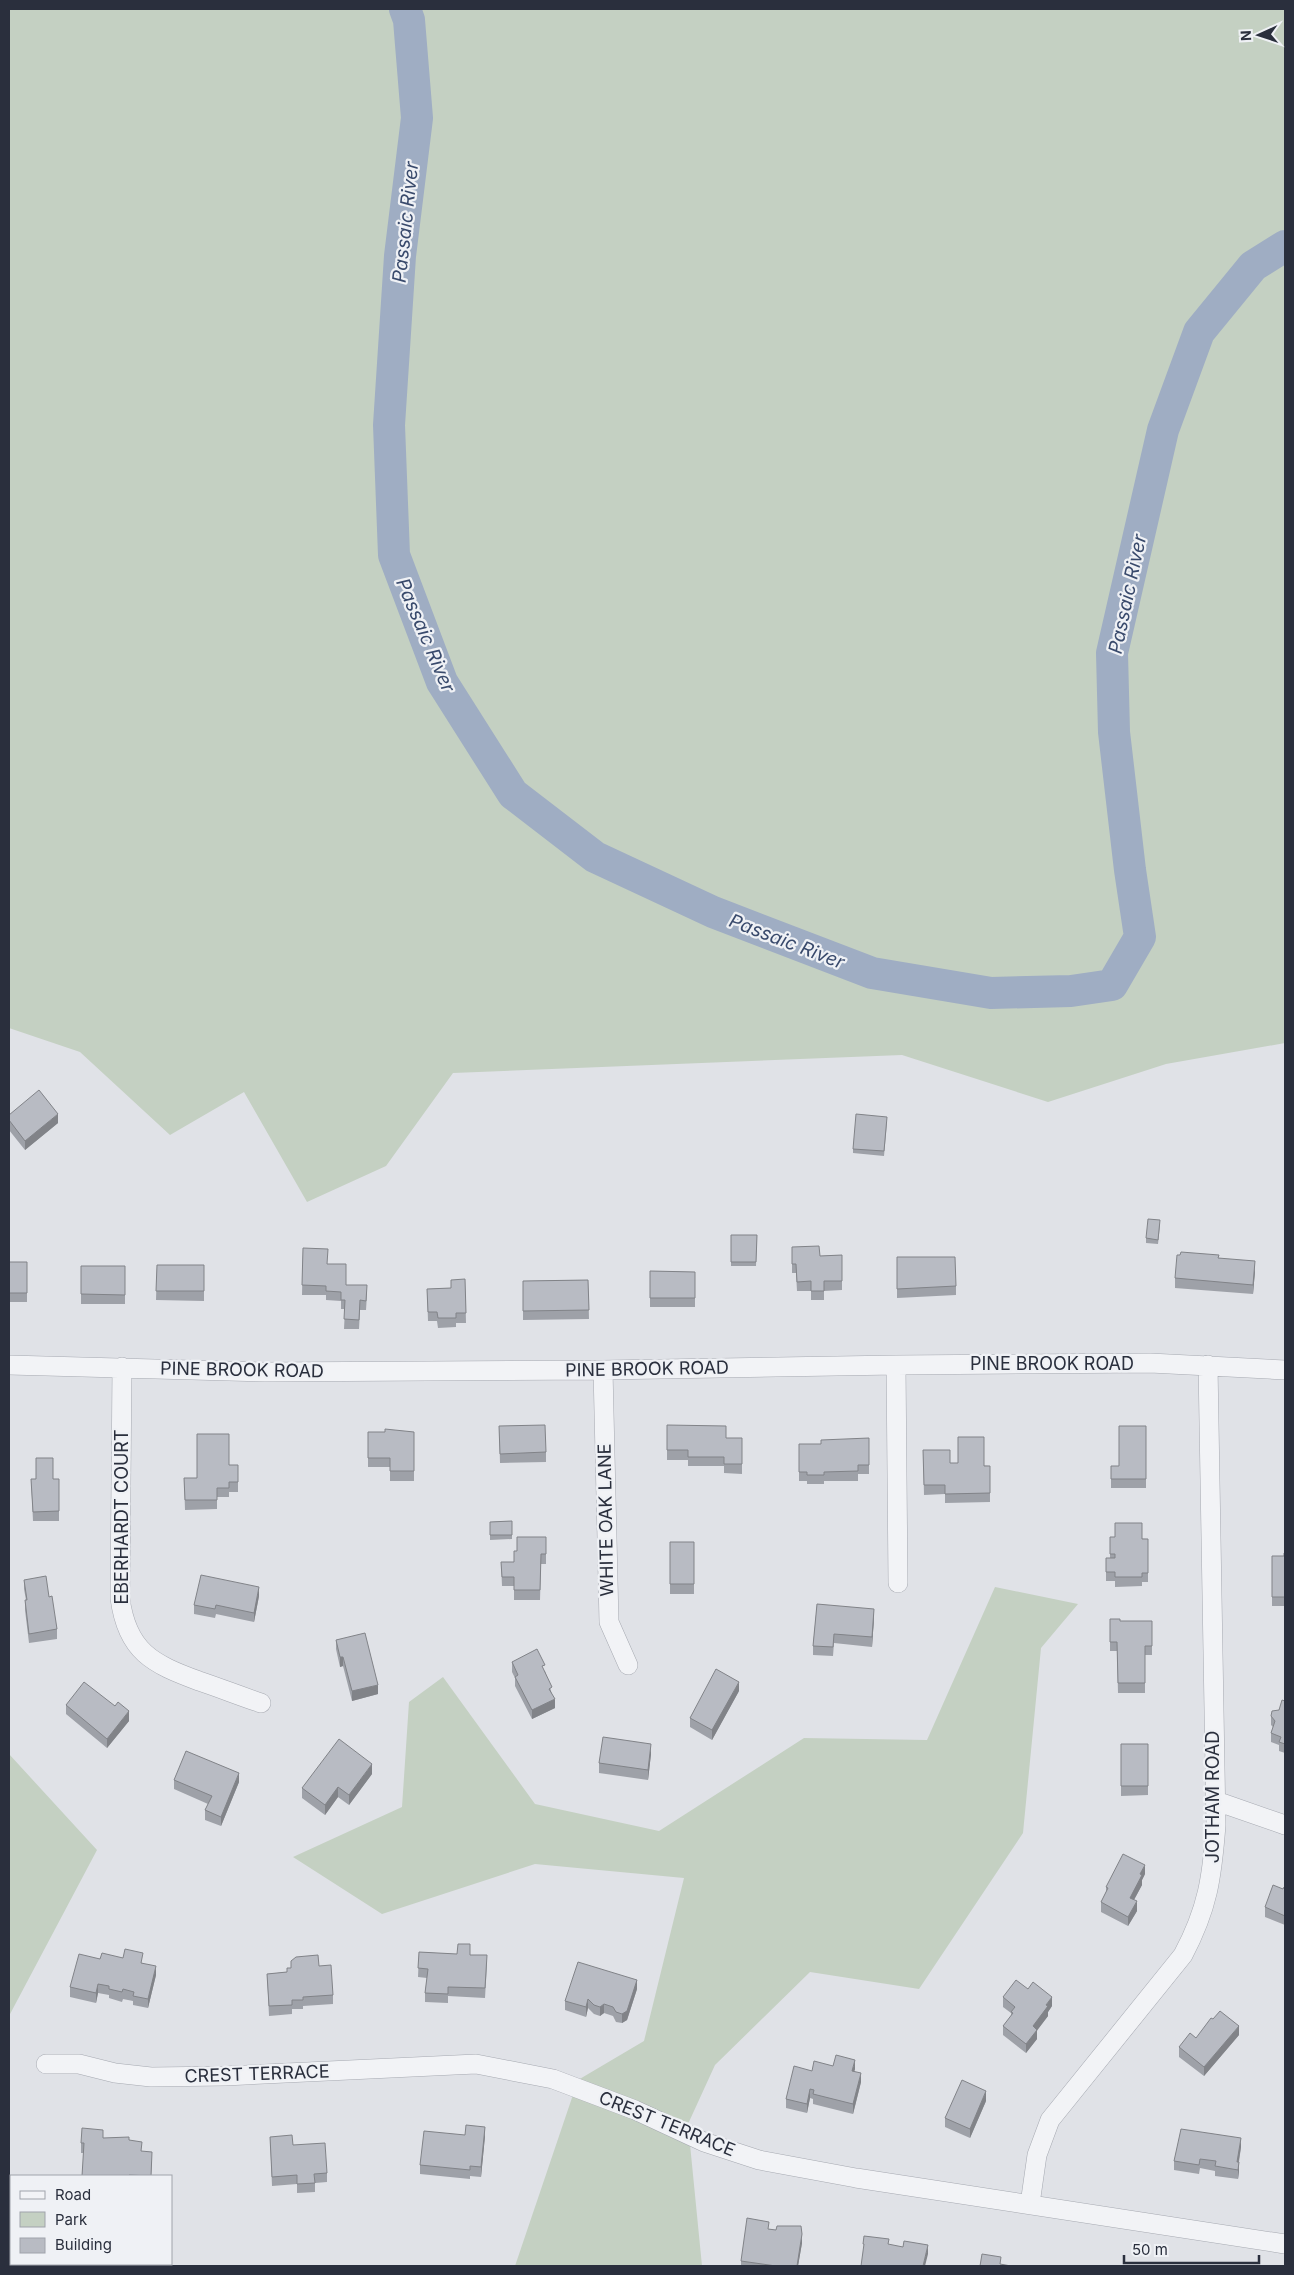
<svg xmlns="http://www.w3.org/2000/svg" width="1294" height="2275" viewBox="0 0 1294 2275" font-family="Inter,sans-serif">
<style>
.green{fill:#c4d0c2}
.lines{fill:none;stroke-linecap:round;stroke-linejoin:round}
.river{stroke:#9fadc3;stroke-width:32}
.minor-casing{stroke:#a6a9b1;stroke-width:20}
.minor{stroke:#f2f3f6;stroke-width:19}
.wall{fill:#9ea1a8}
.shaded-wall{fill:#818388}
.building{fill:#b8bbc3;stroke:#818388}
.labels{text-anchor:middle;stroke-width:4.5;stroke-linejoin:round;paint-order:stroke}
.street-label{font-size:18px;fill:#2a2f3d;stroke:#eff1f5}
.water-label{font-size:19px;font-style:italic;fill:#394a6c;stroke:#eff1f5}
</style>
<rect width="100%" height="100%" fill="#e0e2e7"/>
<path class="green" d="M9,9H1285V1043L1166,1064L1048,1102L902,1055L453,1073L386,1166L307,1202L244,1092L170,1135L80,1052L9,1028Z
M995,1587L1078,1604L1041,1648L1023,1833L919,1989L810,1972L715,2065L688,2124L702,2266H515L578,2080L644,2041L684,1878L535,1864L382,1914L293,1857L402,1807L409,1702L443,1677L535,1804L659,1831L804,1738L927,1740Z
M9,1754L97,1850L9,2016Z"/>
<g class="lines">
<path class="river" d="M405,9L409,20L417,118L400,256L389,425L394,555L442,682L513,794L595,857L713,912L872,973L991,993L1071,991L1112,985L1140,937L1130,870L1114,732L1112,653L1163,430L1199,332L1253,266L1285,246"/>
<g class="minor-casing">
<path id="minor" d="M9,1365L265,1372L603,1370L896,1365L1150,1363L1285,1370
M896,1365L898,1583
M122,1367L120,1598C127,1652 153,1664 199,1681C220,1688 240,1696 261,1703
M603,1370L609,1622L628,1665
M1216,1801L1285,1825
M46,2064H79L115,2073L151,2077L225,2076L476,2064L553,2079L635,2110L704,2142L759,2160L856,2178L1285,2244
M1030,2204L1037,2155L1050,2120L1183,1955C1208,1908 1212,1877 1216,1825L1208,1365"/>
</g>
<use href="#minor" class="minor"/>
</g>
<path class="wall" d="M9,1115L58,1123L25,1150L9,1130Z
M887,1122L884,1156L853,1153V1149Z
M1160,1225L1158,1244L1146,1243V1238Z
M731,1235H757L756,1266H731Z
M792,1247L820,1256L842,1255V1290L824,1291V1300H811V1291H797L796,1273H792Z
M303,1248L327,1264L346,1285L367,1294L366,1310H360L359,1329H344L345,1309H341V1301L326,1300V1295H302Z
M897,1257L956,1286V1295L897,1298Z
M1219,1258L1255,1271L1253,1294L1175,1288V1278Z
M9,1262H27V1302H9Z
M157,1265H204V1301L156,1300Z
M81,1266H125V1304H81Z
M650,1271L695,1272V1307H650Z
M465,1279L466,1323H456V1327L438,1328L437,1321H428L427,1289L451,1288Z
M588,1280L589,1319L523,1320V1281Z
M667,1425L726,1438H742V1474L724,1473V1466H688V1460H667Z
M499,1426L546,1452V1462L500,1463Z
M1146,1426V1488H1111V1466H1119Z
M368,1432H414V1481H390V1467H368Z
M869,1438V1474H858V1481H824V1484H807V1481H799V1444H821Z
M923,1450L950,1463L990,1466V1502L945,1503V1494L924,1495Z
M229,1465H238V1492H229V1497H217V1509L185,1510L184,1478H197Z
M31,1479H59V1521H33Z
M512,1521V1539L490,1540V1522Z
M546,1537V1564H541L540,1600H514V1586H502L501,1562H514L517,1551Z
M1110,1537L1148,1539V1582H1142V1586L1115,1587V1581H1106V1558H1110Z
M670,1542H694V1594H670Z
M1285,1553V1606H1272V1556H1284Z
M24,1580L49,1597L57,1629V1639L29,1643L25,1610V1600H26L24,1589Z
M259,1596L254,1622L216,1614L215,1618L194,1614V1605Z
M817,1604L874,1618L872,1647L834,1643L833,1656L813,1655V1646Z
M1110,1619L1120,1621H1152V1655H1145V1693H1118L1117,1651H1110Z
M336,1640L378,1694L352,1701L343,1666L340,1667L336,1649Z
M512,1662L545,1671L552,1694L555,1708L532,1719L515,1686V1678L512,1672Z
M739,1691L712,1740L690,1727V1718Z
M1285,1701V1753L1279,1751V1745L1271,1742V1733L1273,1727L1271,1725V1716L1279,1710Z
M66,1705L129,1721L107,1748L66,1714Z
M1121,1744H1148V1795L1121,1796Z
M651,1754L648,1780L599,1773V1763Z
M372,1774L349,1805L338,1797L325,1815L302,1798V1788Z
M174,1780L239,1782L221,1826L205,1820V1810L208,1804L174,1789Z
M1145,1874L1142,1880V1885L1134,1900L1137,1911L1128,1926L1101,1912V1902L1106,1892V1887Z
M1285,1887V1925L1265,1917V1907Z
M419,1952L470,1955L487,1964L485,1998L448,1996V2003L425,2002V1993L427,1978L418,1977Z
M100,1959L143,1963L156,1975L148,2008L133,2005V2001L123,1999L122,2002L109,1998V1995L98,1993L96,2003L70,1997V1987Z
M319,1966L333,1995V2004L303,2006V2009H292V2014L269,2016L267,1974L287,1972Z
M637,1989L627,2020L622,2023L616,2022L613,2016L604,2013L600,2016L594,2014L588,2008L586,2017L565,2010V2001Z
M1003,1997L1052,2006L1048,2012V2016L1037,2030V2039L1026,2053L1003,2035V2026L1011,2016V2013L1003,2007Z
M1239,2035L1204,2076L1179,2057V2047L1196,2038Z
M833,2066L855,2069L854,2071L861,2082L853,2114L813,2104V2099L810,2098L807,2113L786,2108V2099L812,2071Z
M986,2101L970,2138L945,2127V2118Z
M465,2135L485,2136L481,2177L470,2176V2179L420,2174V2165Z
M270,2137L293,2145L327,2173V2182L315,2183V2192L297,2193V2184L272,2186Z
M103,2138L129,2140L152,2162L151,2176H82L84,2153H81V2143Z
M1241,2147L1239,2162V2171L1238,2179L1215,2176V2171L1200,2168L1199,2174L1174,2170V2161Z
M769,2229L802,2243L798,2266H741V2261Z"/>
<path class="shaded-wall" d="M58,1114V1123L25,1150V1141Z
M1255,1261V1271L1253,1294V1285Z
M259,1587V1596L254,1622V1613Z
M874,1609V1618L872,1647V1637Z
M340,1657H343V1666L340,1667Z
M739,1682V1691L712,1740V1730Z
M378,1685V1694L352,1701V1691Z
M555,1699V1708L532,1719V1710Z
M129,1711V1721L107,1748V1739Z
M651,1744V1754L648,1780V1770Z
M372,1764V1774L349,1805V1795Z
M239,1773V1782L221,1826V1817Z
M338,1787V1797L325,1815V1805Z
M1145,1865V1874L1142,1880V1885L1130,1907V1898L1140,1874Z
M1137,1901V1911L1128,1926V1917Z
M156,1966V1975L148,2008V1999Z
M637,1980V1989L627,2020L622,2023V2014Z
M98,1984V1993L96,2003V1993Z
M1052,1997V2006L1048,2012V2016L1033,2036V2026L1046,2005Z
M588,1999V2008L586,2017V2007Z
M604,2004V2013L600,2016V2007Z
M1239,2026V2035L1204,2076V2067Z
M1037,2030V2039L1026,2053V2044Z
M855,2060V2069L852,2080V2071Z
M861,2073V2082L853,2114V2104Z
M810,2089V2098L807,2113V2104Z
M986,2091V2101L970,2138V2129Z
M485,2127V2136L481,2177V2167Z
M1241,2138V2147L1237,2171V2162Z
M1239,2162V2171L1238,2179V2170Z
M802,2234V2243L798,2266H797Z
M928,2245V2254L925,2266H923Z"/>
<path class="building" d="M39,1090L58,1114L25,1141L9,1120V1115Z
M856,1114L887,1117L884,1151L853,1149Z
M1148,1219L1160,1220L1158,1240L1146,1238Z
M731,1235H757L756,1262H731Z
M819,1246L820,1256L842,1255V1281H824V1291H811V1281L797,1282L796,1264H792V1247Z
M303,1248L328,1249L327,1264H346V1285H367L366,1301L360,1300L359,1320L344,1319L345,1300H341V1292L326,1291V1286L302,1285Z
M1181,1252L1219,1255L1218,1258L1255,1261L1253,1285L1175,1278L1177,1255H1180Z
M897,1257H955L956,1286L897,1289Z
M9,1262H27V1293H9Z
M157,1265H204V1291H156Z
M81,1266H125V1295L81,1294Z
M650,1271L695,1272V1298H650Z
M465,1279L466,1313H456V1318H438L437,1312H428L427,1289L451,1288V1280Z
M588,1280L589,1310L523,1311V1281Z
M545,1425L546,1452L500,1454L499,1426Z
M667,1425L726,1426V1438H742V1464H724V1457H688V1450H667Z
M1119,1426H1146V1479H1111V1466H1119Z
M385,1429L414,1432V1471H390V1458H368V1432H385Z
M197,1434H229V1465H238V1482H229V1488H217V1500H185L184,1478H197Z
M958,1437H984V1466H990V1493L945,1494V1485H924L923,1450H950V1463H958Z
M869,1438V1465H858V1471L824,1472V1475H807V1472H799V1444H821V1440Z
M36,1458H53V1479H59V1511L33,1512L31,1479H36Z
M512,1521V1535H490V1522Z
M1115,1523H1142V1539H1148V1573H1142V1577H1115V1572H1106V1558H1115V1554H1110V1537H1115Z
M517,1537H546V1554H541L540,1590H514V1577H502L501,1562H514V1551H517Z
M670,1542H694V1584H670Z
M1284,1553H1285V1597H1272V1556H1284Z
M201,1575L259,1587L254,1613L216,1605L215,1609L194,1605Z
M46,1576L49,1597L52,1596L57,1629L29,1634L25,1600H27L24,1580Z
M817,1604L874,1609L872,1637L834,1634L833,1647L813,1646Z
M1110,1619H1120V1621H1152V1646H1145V1683H1118L1117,1642H1110Z
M365,1633L378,1685L352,1691L343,1657H340L336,1640Z
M537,1649L545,1665L542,1666L552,1687L549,1689L555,1699L532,1710L515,1677L518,1675L512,1662Z
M716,1669L739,1682L712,1730L690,1718Z
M84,1682L115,1706L118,1702L129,1711L107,1739L66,1705Z
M1282,1700L1285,1701V1744L1279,1742L1281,1737L1271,1733L1275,1721L1271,1716L1272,1711L1279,1710Z
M603,1737L651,1744L648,1770L599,1763Z
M339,1739L372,1764L349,1795L338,1787L325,1805L302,1788Z
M1121,1744H1148V1786H1121Z
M186,1751L239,1773L221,1817L205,1810L212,1796L174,1780Z
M1123,1854L1145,1865L1140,1874L1142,1875L1130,1898L1137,1901L1128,1917L1101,1902L1108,1888L1106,1887Z
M1273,1885L1283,1889L1284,1887H1285V1916L1265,1907Z
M458,1944H470V1955H487L485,1988L448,1987V1994L425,1993L428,1969L418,1968L419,1952L457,1954Z
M125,1949L143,1953L141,1963L156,1966L148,1999L133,1996L134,1992L123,1989L122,1992L109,1989V1986L98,1984L96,1993L70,1987L79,1954L100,1959L102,1953L123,1958Z
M318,1955L319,1966L331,1965L333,1995L303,1997V2000H292V2005L269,2006L267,1974L287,1972V1968H291V1961L296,1957Z
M578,1962L637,1980L627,2011L622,2014L616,2012L613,2007L604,2004L600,2007L594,2005L588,1999L586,2007L565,2001Z
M1016,1980L1028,1989L1033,1982L1052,1997L1046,2005L1048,2006L1033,2026L1037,2030L1026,2044L1003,2026L1013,2013L1011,2012L1015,2007L1003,1997Z
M1220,2011L1239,2026L1204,2067L1179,2047L1190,2033L1196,2038L1211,2018L1213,2019Z
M836,2055L855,2060L852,2071L861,2073L853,2104L813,2094L814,2090L810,2089L807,2104L786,2099L794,2066L812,2071L814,2061L833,2066Z
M962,2080L986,2091L970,2129L945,2118Z
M466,2125L485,2127L481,2167L470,2166V2170L420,2165L424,2131L465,2135Z
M82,2128L103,2130V2138L129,2137V2140L142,2142L141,2151L152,2152L151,2176L129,2175V2176H82L84,2143H81Z
M1181,2129L1241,2138L1237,2162H1239L1238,2170L1215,2166L1216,2161L1200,2159L1199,2165L1174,2161Z
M292,2135L293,2145L325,2143L327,2173L314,2174L315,2183L297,2184V2175L272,2177L270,2137Z
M747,2218L769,2222L768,2229L776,2230L777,2226H801L802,2234L797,2266H776L741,2261Z
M864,2236L889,2239L888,2244L903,2247L904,2241L928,2245L923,2266H861L864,2244H863Z
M982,2254L1001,2257L1000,2264L1011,2266H980Z"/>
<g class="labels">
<g class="street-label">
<text x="1052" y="1370">PINE BROOK ROAD</text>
<text transform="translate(647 1369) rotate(-1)" y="6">PINE BROOK ROAD</text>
<text transform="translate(242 1370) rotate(1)" y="6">PINE BROOK ROAD</text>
<text transform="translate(122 1517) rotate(-90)" y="6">EBERHARDT COURT</text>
<text transform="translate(606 1520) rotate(-91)" y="6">WHITE OAK LANE</text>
<text transform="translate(1213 1797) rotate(-90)" y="6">JOTHAM ROAD</text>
<text transform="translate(257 2074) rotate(-2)" y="6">CREST TERRACE</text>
<text transform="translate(667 2124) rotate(22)" y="6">CREST TERRACE</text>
</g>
<g class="water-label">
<text transform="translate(405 222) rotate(-84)" y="7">Passaic River</text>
<text transform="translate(1127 594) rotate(-78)" y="7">Passaic River</text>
<text transform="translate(426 635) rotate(67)" y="7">Passaic River</text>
<text transform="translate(787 941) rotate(21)" y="7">Passaic River</text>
</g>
</g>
<rect width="1294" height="2275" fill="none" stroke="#2a2f3d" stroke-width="20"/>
<rect x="10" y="2175" width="162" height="90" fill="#eff1f5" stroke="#a0a3ab"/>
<rect x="20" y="2191" width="25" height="8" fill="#f2f3f6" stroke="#a0a3ab"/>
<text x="55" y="2200" font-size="15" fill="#2a2f3d">Road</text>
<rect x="20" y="2212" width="25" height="15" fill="#c4d0c2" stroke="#a0a3ab"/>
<text x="55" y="2225" font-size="15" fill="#2a2f3d">Park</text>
<rect x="20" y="2238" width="25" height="15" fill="#b8bbc3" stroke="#a0a3ab"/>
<text x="55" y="2250" font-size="15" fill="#2a2f3d">Building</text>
<g transform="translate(1259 35) rotate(267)" stroke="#eff1f5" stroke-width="4" paint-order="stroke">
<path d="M0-4L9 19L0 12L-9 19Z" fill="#2a2f3d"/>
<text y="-8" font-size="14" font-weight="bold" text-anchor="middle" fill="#2a2f3d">N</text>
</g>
<path d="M1124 2255v8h135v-8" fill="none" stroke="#2a2f3d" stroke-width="2.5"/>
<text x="1132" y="2255" font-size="15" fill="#2a2f3d" stroke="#eff1f5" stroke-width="4" paint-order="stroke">50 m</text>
</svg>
